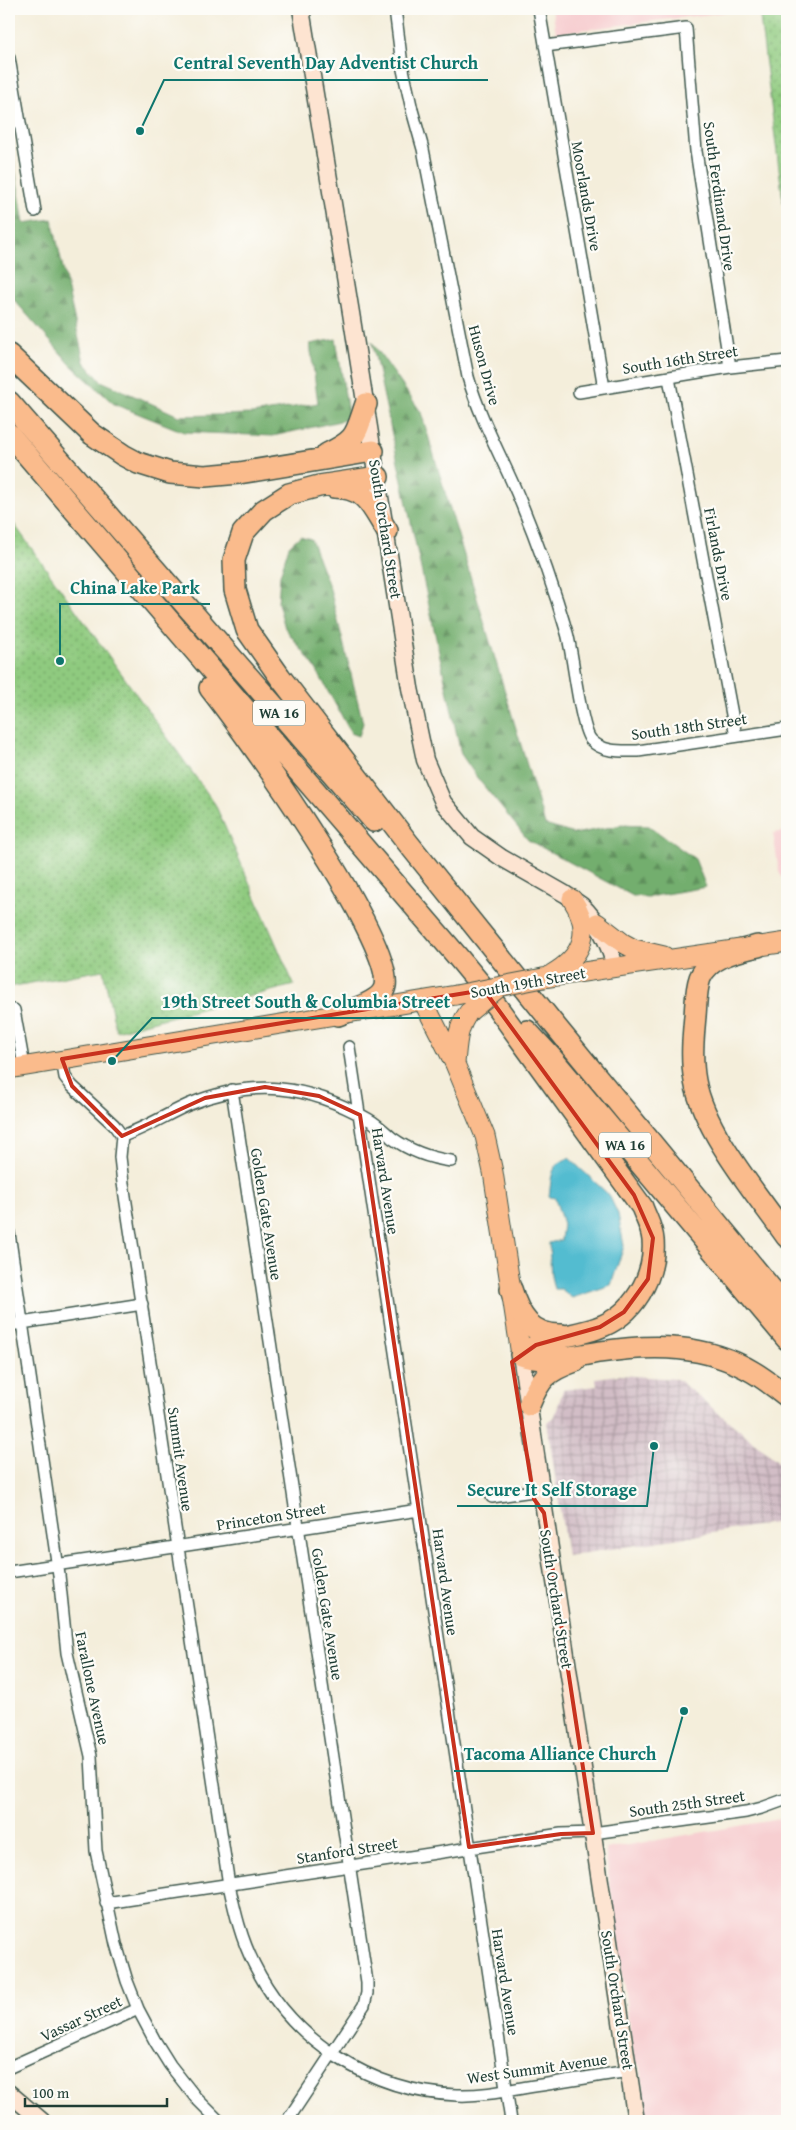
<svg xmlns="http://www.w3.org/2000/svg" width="796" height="2130" viewBox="0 0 796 2130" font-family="'Gentium Book Plus',serif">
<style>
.built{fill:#f7cfd1}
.industrial{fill:url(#industrial-grid)}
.forest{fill:url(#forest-firs);stroke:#497651}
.park{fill:url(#park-dots);stroke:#57845a}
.water{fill:#53bcd0;stroke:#397c82}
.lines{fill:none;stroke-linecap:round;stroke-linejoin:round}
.street-casing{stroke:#3f584d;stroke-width:14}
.secondary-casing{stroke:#3f584d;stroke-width:19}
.primary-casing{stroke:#3f584d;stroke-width:21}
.highway-casing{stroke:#3f584d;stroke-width:24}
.street{stroke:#fff;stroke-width:11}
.secondary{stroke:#fde4d1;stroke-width:16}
.primary{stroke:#fabb8c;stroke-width:19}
.highway{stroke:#fabb8c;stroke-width:21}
.primary-bridge-casing{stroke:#3f584d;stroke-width:21;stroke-linecap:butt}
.primary-bridge{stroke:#fabb8c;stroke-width:19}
.marked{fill:none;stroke:#c8321e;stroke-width:4;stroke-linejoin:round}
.labels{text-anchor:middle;stroke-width:4.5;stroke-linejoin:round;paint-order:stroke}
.shield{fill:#fdfcf7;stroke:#62766e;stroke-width:1}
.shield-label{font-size:15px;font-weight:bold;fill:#1f3d34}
.street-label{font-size:16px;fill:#1f3d34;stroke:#fdfcf7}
.leader{fill:none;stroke:#0f766e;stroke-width:2}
.callout-dot{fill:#0f766e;stroke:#fdfcf7;stroke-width:2}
.callout-label{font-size:18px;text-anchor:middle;font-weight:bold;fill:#0f766e;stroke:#fdfcf7;stroke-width:4.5;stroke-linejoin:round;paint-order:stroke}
</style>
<defs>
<pattern id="industrial-grid" width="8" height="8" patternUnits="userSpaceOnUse" patternTransform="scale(1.25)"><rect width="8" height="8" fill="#d2bdc6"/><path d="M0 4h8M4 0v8" fill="none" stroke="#aa9ba2"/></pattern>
<pattern id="forest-firs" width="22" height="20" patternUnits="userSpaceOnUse" patternTransform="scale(1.25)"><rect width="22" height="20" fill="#73ae6e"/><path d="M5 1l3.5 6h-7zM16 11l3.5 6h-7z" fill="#5e8f5b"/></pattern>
<pattern id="park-dots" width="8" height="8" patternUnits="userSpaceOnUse" patternTransform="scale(1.25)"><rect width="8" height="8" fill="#8fca7f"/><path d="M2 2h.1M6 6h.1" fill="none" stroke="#74a569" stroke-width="1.8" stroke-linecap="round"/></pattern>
</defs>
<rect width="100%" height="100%" fill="#fdfcf7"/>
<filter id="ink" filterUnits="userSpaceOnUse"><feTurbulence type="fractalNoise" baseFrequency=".02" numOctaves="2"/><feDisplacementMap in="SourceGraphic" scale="10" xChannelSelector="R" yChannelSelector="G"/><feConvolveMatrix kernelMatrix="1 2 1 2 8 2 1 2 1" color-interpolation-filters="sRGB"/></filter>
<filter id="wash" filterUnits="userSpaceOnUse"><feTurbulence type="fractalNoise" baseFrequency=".0096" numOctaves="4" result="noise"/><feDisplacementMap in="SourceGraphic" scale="20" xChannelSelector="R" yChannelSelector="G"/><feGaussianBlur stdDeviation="1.12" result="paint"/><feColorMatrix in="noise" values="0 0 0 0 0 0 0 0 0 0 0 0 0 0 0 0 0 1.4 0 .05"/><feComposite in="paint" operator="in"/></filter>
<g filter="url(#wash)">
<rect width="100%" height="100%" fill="#f4eedb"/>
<path class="built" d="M552,9H751L556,33Z
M787,831V886L779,872L773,833Z
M786,1813H787V2121H643L640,2101L644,2093L641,2067L634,2059L605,1849L786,1818Z"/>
<path class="industrial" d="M619,1375L677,1379L787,1469V1521L567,1556L547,1422L555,1416L563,1390L597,1386L596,1378Z"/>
<path class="forest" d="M9,133L24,223L52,219L84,362L101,381L179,416L252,414L318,403L310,344L336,339L349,419L273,436L184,432L114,404L71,365L9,294Z
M372,342L421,412L545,825L574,834L622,825L649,826L695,859L706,887L648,897L633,896L528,840L478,779L461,754Z
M300,536L311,539L330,589L363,723L359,736L351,733L315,667L285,628L278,603L280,575L289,546Z"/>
<path class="park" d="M759,9H787V233Z
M9,517L215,804L294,985L116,1031L103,970L9,987Z"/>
<path class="water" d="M569,1158L609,1195L618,1214L624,1246L611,1285L572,1298L561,1289H554L551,1276L549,1243L561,1240L563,1224L555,1198L549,1197C552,1178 549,1165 569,1158Z"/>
</g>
<g filter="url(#ink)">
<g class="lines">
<g class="street-casing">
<path id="street" d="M395,9L402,65L412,110L423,149L468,377C480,418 500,454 517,493C536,538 553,585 567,633C573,653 580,728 591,740C603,753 622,751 638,751L787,729
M539,9L604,388
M545,46L686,28L696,151L730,367
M9,58L35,211
M669,378L736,736
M579,392L730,367L787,361
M14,1010L24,1066
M349,1047L511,2121
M62,1059L65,1077L72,1086L114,1125L122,1136L120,1157L123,1183L229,1885C235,1912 241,1939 254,1964C292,2041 371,2092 457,2095C480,2096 505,2091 528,2087C562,2082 595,2076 629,2071
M232,1090L367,1982V1993L364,2005L287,2121
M122,1136C146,1128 167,1114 190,1104C254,1078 308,1085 368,1119C377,1124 384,1131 392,1138C410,1151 429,1158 451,1161
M9,1233L59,1575L67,1653L91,1756L96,1851L116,1944L127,1981L138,2009L155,2041L170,2065L196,2098L219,2121
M9,1325L142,1304
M492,1497L533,1491
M9,1572L419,1510
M106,1903L561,1834L593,1833L746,1812L762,1808L784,1800
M10,2067L138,2009"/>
</g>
<g class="secondary-casing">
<path id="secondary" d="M301,9L351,313L410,688L425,760L443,802L472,837L502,858L565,894L581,905C599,922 609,943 615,967
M521,1355L636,2121
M9,2093L42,2121"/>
</g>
<g class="primary-casing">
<path id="primary" d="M597,923L623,943L634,949L664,956
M552,974C583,956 593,931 572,899
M543,978L787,942
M423,1001L455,1064L485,1136L493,1172L521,1355
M455,1063C457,1044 457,1027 469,1012
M9,1069L456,995"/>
</g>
<g class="highway-casing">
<path id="highway" d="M9,355L92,434L123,455L138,463L170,473L205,476L239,473L373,451
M9,402L374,821
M9,434L457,956L481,985L642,1207C646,1218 652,1228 653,1240C656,1277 633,1316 597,1328C572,1337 542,1337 521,1355C545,1364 575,1356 600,1352C653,1344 706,1344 753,1372C765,1379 776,1388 787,1396
M327,454C358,439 355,435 366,404
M378,477L319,486L289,494L264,510L243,533L234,560L235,590L247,630L280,677L408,843L552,1022L787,1308
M334,487C367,488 371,506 387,531
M210,688C244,731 394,940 385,986C382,1002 351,1010 338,1015
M758,946C738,951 709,956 700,978C696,989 696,1004 695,1016C693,1037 691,1060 695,1081C704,1132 757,1194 787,1237
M527,1031L550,1056L787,1339
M511,1289C519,1316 531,1336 562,1335
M529,1405C540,1378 547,1371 575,1361"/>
</g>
<use href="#street" class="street"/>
<use href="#secondary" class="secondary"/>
<use href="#primary" class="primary"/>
<use href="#highway" class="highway"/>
<g class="primary-bridge-casing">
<path id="primary-bridge" d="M456,995L543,978
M469,1012L497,989"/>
</g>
<use href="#primary-bridge" class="primary-bridge"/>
</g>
</g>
<path class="marked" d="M484,990L634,1195L653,1238L648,1279L624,1312L600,1327L536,1345L512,1362L534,1499L544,1513L593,1833L561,1834L469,1847L360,1115L319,1096L265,1087L205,1098L122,1136L72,1086L62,1059Z"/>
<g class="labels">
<g class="shield">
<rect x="253" y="700.5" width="52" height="25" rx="4"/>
<rect x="599" y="1132.5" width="52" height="25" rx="4"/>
</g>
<g class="shield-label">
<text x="279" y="718">WA 16</text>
<text x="625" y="1150">WA 16</text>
</g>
<g class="street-label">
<text transform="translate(587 196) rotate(80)" y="6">Moorlands Drive</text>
<text transform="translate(720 196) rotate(82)" y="6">South Ferdinand Drive</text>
<text transform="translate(680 359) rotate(-9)" y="6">South 16th Street</text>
<text transform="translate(485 365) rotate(75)" y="6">Huson Drive</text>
<text transform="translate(386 529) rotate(81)" y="6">South Orchard Street</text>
<text transform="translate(719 554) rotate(79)" y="6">Firlands Drive</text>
<text transform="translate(689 726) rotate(-8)" y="6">South 18th Street</text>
<text transform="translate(528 982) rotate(-10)" y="6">South 19th Street</text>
<text transform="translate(386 1181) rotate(81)" y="6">Harvard Avenue</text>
<text transform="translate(267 1214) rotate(81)" y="6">Golden Gate Avenue</text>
<text transform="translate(181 1459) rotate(82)" y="6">Summit Avenue</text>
<text transform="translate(271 1516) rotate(-9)" y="6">Princeton Street</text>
<text transform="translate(446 1582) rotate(82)" y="6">Harvard Avenue</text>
<text transform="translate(557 1599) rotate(81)" y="6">South Orchard Street</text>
<text transform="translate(328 1614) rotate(81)" y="6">Golden Gate Avenue</text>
<text transform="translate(93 1688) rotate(78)" y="6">Farallone Avenue</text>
<text transform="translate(687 1803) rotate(-8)" y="6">South 25th Street</text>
<text transform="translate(347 1850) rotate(-9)" y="6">Stanford Street</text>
<text transform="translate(506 1982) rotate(81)" y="6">Harvard Avenue</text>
<text transform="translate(618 2000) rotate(81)" y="6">South Orchard Street</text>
<text transform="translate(81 2018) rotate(-25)" y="6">Vassar Street</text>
<text transform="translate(537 2068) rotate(-8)" y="6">West Summit Avenue</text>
</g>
</g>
<path class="leader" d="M140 131L164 80H488M60 661L60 604H210M112 1061L152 1018H460M654 1446L647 1506H457M684 1711L667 1771H454"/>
<g class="callout-dot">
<circle cx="140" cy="131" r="5"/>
<circle cx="60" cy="661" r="5"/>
<circle cx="112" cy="1061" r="5"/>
<circle cx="654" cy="1446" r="5"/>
<circle cx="684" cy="1711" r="5"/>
</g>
<g class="callout-label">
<text x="326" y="69">Central Seventh Day Adventist Church</text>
<text x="135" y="594">China Lake Park</text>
<text x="306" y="1008">19th Street South &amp; Columbia Street</text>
<text x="552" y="1496">Secure It Self Storage</text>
<text x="560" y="1760">Tacoma Alliance Church</text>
</g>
<rect width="796" height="2130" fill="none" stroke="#fdfcf7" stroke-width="30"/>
<path d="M25 2098v8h142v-8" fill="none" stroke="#1f3d34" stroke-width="2.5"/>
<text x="32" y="2098" font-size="15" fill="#1f3d34" stroke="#fdfcf7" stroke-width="4" paint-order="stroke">100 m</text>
</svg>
